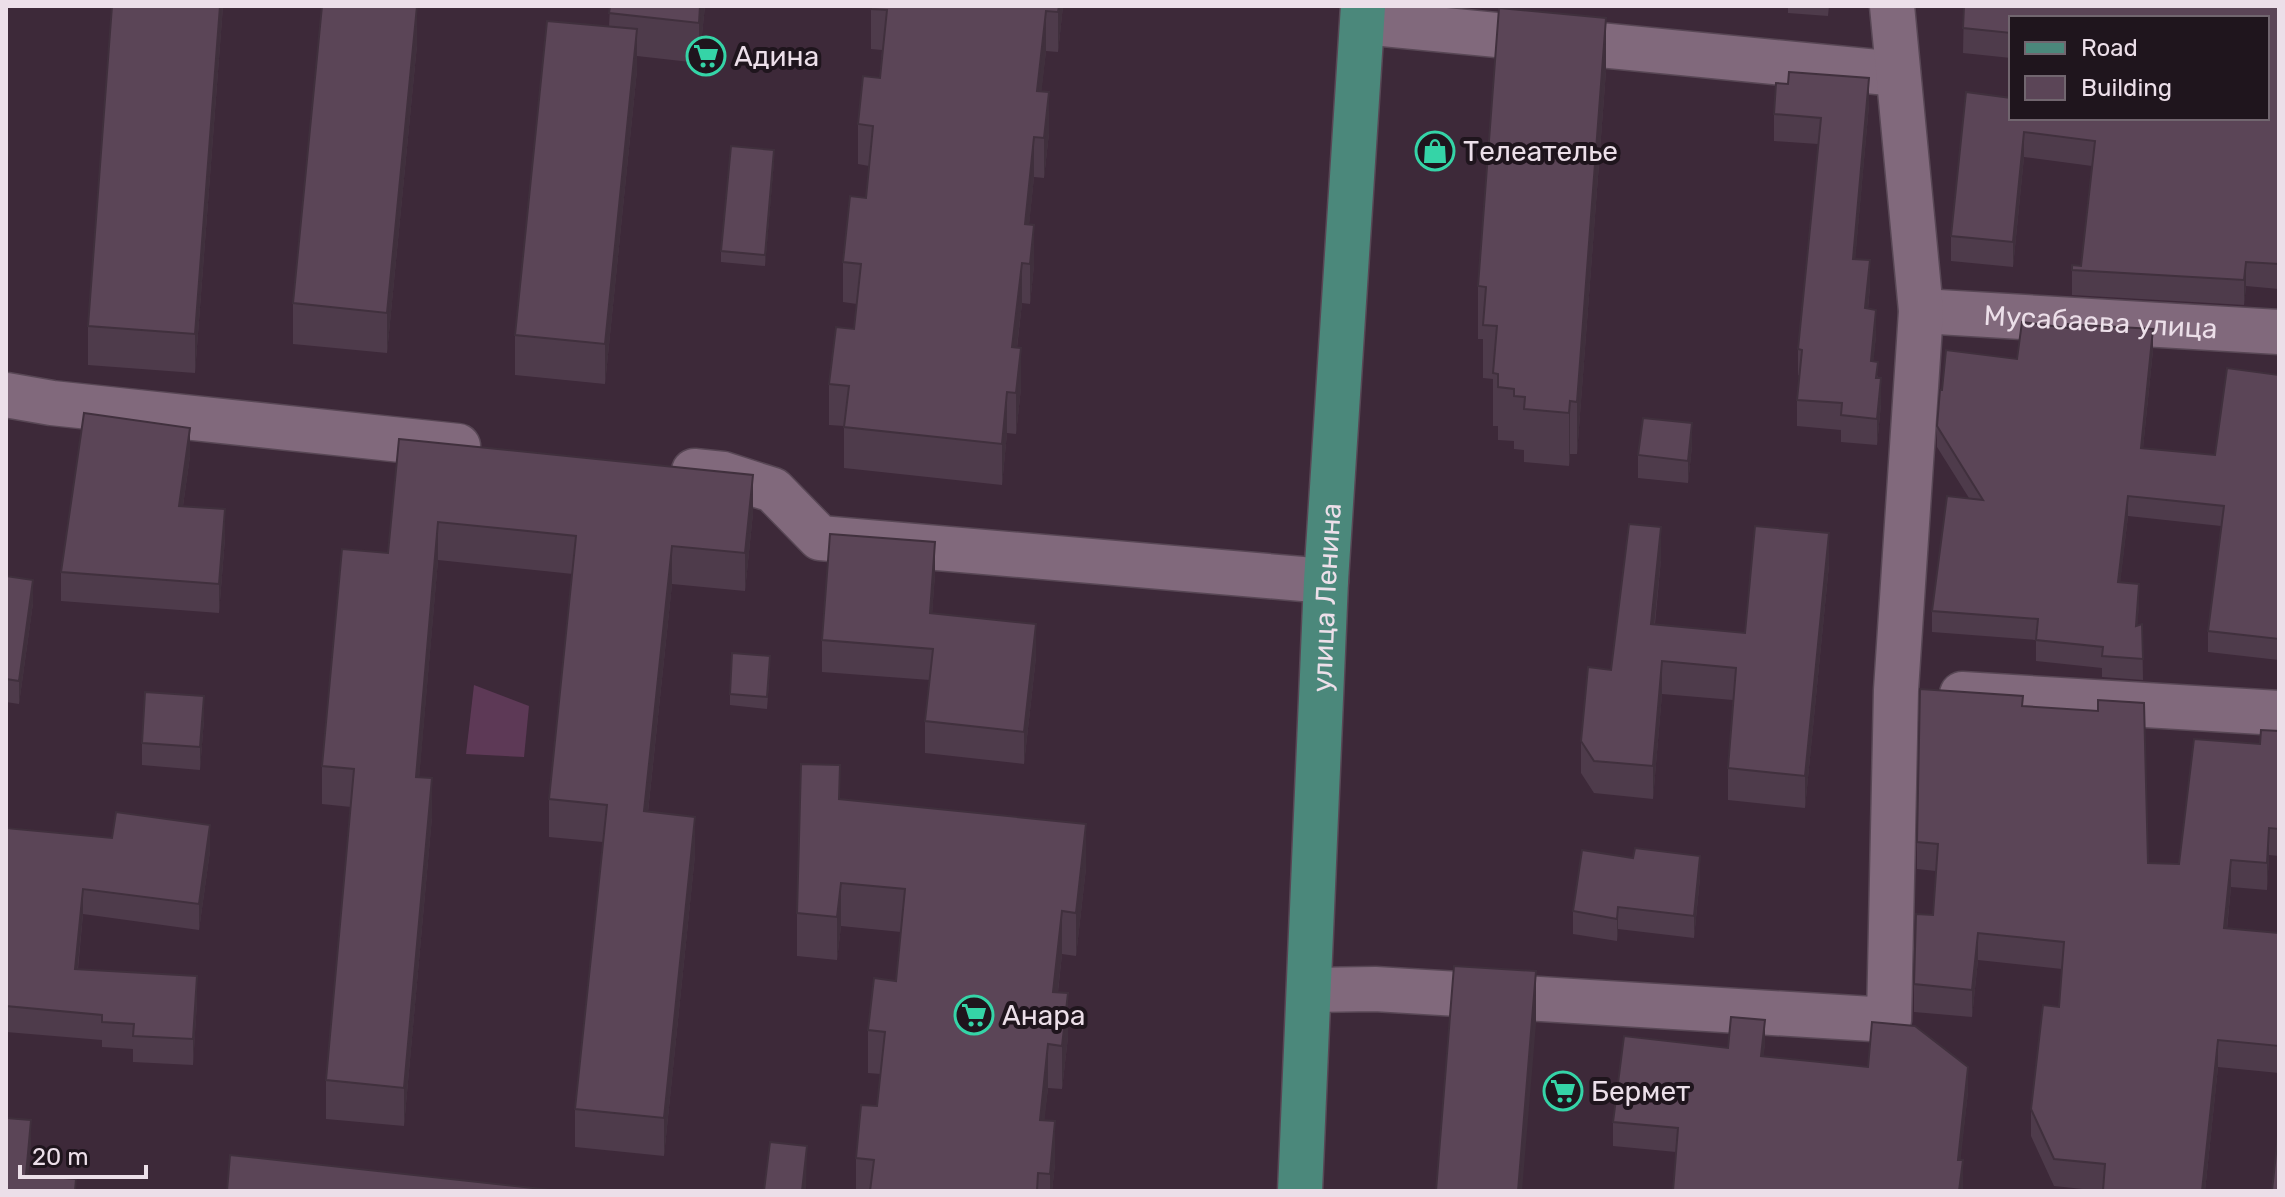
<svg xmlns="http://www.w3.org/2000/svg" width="2285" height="1197" viewBox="0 0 2285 1197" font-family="Rubik,sans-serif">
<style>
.green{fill:#5d3956}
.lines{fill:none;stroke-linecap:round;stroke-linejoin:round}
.minor-casing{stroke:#584755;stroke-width:47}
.major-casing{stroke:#584755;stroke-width:47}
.minor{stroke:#81697c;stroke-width:44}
.major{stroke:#4b887b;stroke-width:44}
.wall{fill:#4e3b4b}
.shaded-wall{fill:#40303d}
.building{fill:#5b4557;stroke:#40303d;stroke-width:2}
.labels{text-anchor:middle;stroke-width:8;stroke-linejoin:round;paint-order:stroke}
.poi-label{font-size:28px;fill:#ecdfe9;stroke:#1f151d;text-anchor:start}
.street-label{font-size:28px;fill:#ecdfe9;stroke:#1f151d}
</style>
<rect width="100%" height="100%" fill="#3d2939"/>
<path class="green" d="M474,685L529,706L524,757L466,754Z"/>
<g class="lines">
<g class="minor-casing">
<g id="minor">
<path d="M1363,22L1898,74"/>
<path id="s1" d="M1921,311L2279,332"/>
<path d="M6,395L52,403L458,446"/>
<path d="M694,471L723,474L773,490L820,538L1326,581"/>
<path d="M1962,694L2279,713"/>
<path d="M1309,990L1375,989L1889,1020L1896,690L1921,311L1892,6"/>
</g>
</g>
<g class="major-casing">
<g id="major">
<path id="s2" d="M1300,1191L1326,581L1363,6"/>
</g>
</g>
<use href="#minor" class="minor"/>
<use href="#major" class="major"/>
</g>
<path class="wall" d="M112,6H223L195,373L88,365V326Z
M610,6H705L699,63L637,56V70L605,384L515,375V335L609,27Z
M871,6H1063L1058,52L1046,51L1041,92L1049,133L1044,178L1034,177L1029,224L1034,265L1030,304L1022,303L1017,348L1021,388L1016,434L1007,433L1002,485L844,468V426L829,425V384L854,329L857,304L843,302V262L866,198L869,166L858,164V124L880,78L882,50L871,49Z
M1788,6H1829L1828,16L1788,13Z
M1964,6H2279V289L2246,286L2244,305L2072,295V265L2081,266L2092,166L2024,157L2013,267L1951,261V236L1966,92L2011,98V118H2267V18H2011V58L1963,53Z
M417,45L387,353L293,344V303Z
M1606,71L1577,454H1570L1569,466L1524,462V450L1514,449V441L1498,440V426H1493V379L1483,378V339H1478V286Z
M1869,105L1855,259L1870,287L1868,309L1876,336L1873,361L1878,378L1881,404L1877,445L1841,442V430L1797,426V400L1800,376L1798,375V349L1818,144L1774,141V114Z
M774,161L765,266L721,262V251Z
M2068,328L2153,350L2143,448L2215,455L2279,375V660L2208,652V631L2221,526L2128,516L2120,582L2139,605L2137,625L2142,624L2143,680L2102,677V668L2036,661V640L1932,632V611L1969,498L1937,447V426L1942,390L2017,359Z
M399,439L753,513L745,591L672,584L648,812L695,855L664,1156L575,1147V1109L603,842L549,837V799L573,574L438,560L419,777L432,817L404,1126L326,1119V1080L351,807L322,804V766L388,553Z
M1692,446L1688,483L1638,478V455Z
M190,456L183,506L225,538L219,613L61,601V572Z
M1661,559L1655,624L1745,633L1829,565L1805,808L1728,800V768L1733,700L1662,694L1653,799L1594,793L1581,773V741L1611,670Z
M935,574L932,614L1036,657L1024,764L925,753V721L930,680L822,672V640Z
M6,576L33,603L19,704L6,702Z
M770,667L767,709L730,705V694Z
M2023,706L2148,863L2179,864L2260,744L2279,731V856L2269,855L2267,890L2231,887L2227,929L2279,933V1073L2218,1067L2205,1191H2102L2054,1186L2031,1136V1109L2059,1007L2062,969L1978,960L1972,1017L1914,1012V984L1933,915L1936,871L1917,869V842Z
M204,719L200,770L142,765V743Z
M840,799L1086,868L1076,956L1062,954L1058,992L1068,1037L1062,1089L1048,1088L1044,1120L1055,1164L1052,1191H856V1158L877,1106L881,1074L868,1073V1030L896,981L901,932L841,926L837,960L797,956V913Z
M6,828L210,851L199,930L83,914L78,969L197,1001L193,1065L133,1062V1049L102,1047V1040L6,1032Z
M1633,858L1700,878L1694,938L1618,929L1617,941L1573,934V911Z
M1765,1044L1763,1056L1968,1092L1960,1160L1963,1185V1191H1673L1676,1152L1613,1146V1122L1728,1048Z"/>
<path class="shaded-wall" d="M220,6H223L195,373V334Z
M417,6V45L387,353V313Z
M700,6H705L699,63V23Z
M1059,6H1063L1058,52V12Z
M8,7V26L6,42V23Z
M1046,11V51L1037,132V91Z
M1606,18V71L1577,454V402Z
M637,29V70L605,384V344Z
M1869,78V105L1853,285V259Z
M1049,92V133L1044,178V138Z
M2024,132V157L2013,267V242Z
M1034,137V177L1025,264V224Z
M774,150V161L765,266V255Z
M1034,225V265L1030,304V264Z
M1870,260V287L1865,335V308Z
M2246,262V286L2244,305V280Z
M1022,263V303L1012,388V347Z
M1876,310V336L1871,387V361Z
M2153,329V350L2141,468V448Z
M1021,348V388L1016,434V393Z
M1881,378V404L1877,445V419Z
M1007,392V433L1002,485V444Z
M1570,401V454L1569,466V413Z
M1692,423V446L1688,483V461Z
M190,428V456L179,534V506Z
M753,475V513L745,591V553Z
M2128,496V516L2118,603V582Z
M225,509V538L219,613V584Z
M438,522V560L416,815V777Z
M1661,527V559L1651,656V624Z
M1829,533V565L1805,808V776Z
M935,542V574L930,645V613Z
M672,546V584L644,849V811Z
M33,580V603L19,704V681Z
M2139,584V605L2136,647V626Z
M1036,624V657L1024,764V732Z
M1662,661V694L1653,799V766Z
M204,696V719L200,770V747Z
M432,778V817L404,1126V1088Z
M695,817V855L664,1156V1118Z
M1086,824V868L1076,956V913Z
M210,825V851L199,930V904Z
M2269,828V855L2267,890V863Z
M1700,856V878L1694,938V916Z
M2231,860V887L2224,955V928Z
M841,883V926L837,960V917Z
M83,889V914L75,994V969Z
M1618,907V929L1617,941V919Z
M1062,911V954L1053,1035V992Z
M1978,933V960L1972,1017V990Z
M1536,971V1024L1522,1191H1518Z
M197,976V1001L193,1065V1039Z
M1068,993V1037L1062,1089V1046Z
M1765,1020V1044L1761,1081V1056Z
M2218,1040V1067L2205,1191H2202Z
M1048,1044V1088L1040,1163V1120Z
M1968,1067V1092L1958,1184V1160Z
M31,1120V1146L27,1191L26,1175Z
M1055,1121V1164L1052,1191H1050V1174Z
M807,1146L806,1191H802Z
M1963,1160V1191H1959Z"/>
<path class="building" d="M112,6H220L195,334L88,326Z
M322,6H417L387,313L293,303Z
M610,6H700L699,23L609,13Z
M871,6H1059L1058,12L1046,11L1037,91L1049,92L1044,138L1034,137L1025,224L1034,225L1030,264L1022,263L1012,347L1021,348L1016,393L1007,392L1002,444L844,427L849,386L829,384L836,327L854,329L861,264L843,262L850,196L866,198L873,126L858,124L863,76L880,78L887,10L871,9Z
M1964,6H2279V264L2246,262L2244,280L2072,270V265L2081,266L2095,141L2024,132L2013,242L1951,236L1966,92L2011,98V118H2267V18H2011V33L1963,28Z
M1499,8L1606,18L1577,402L1570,401L1569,413L1524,409L1525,397L1514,396V389L1498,387V374L1493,373L1497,326L1483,325L1486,287L1478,286Z
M547,21L637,29L605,344L515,335Z
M1789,72L1869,78L1853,259L1870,260L1865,308L1876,310L1871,361L1878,362L1876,378H1881L1877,419L1841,415L1842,403L1797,400L1802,350L1798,349L1821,118L1774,114L1776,83L1788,84Z
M6,103L8,153L6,172Z
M731,146L774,150L765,255L721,251Z
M2022,322L2068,328V324L2153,329L2141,448L2215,455L2227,368L2279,375V639L2208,631L2224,506L2128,496L2118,582L2139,584L2136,626L2142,624L2143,659L2102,656L2103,647L2036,640L2038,619L1932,611L1947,496L1983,500L1937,426L1940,390H1942L1946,350L2017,359Z
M84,413L190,428L179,506L225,509L219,584L61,572Z
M1643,418L1692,423L1688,461L1638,455Z
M399,439L753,475L745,553L672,546L644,811L695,817L664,1118L575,1109L607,805L549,799L576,536L438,522L416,777L432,778L404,1088L326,1080L354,769L322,766L342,549L388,553Z
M1629,524L1661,527L1651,624L1745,633L1755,526L1829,533L1805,776L1728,768L1736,668L1662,661L1653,766L1594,761L1581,741L1588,667L1611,670Z
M830,534L935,542L930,613L1036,624L1024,732L925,721L933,649L822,640Z
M6,576L33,580L19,681L6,679Z
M732,653L770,656L767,697L730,694Z
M1920,689L2023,696L2022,706L2098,711V700L2144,703L2148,863L2179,864L2194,739L2260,744L2261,730L2279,731V829L2269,828L2267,863L2231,860L2224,928L2279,933V1046L2218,1040L2202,1191H2103L2105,1164L2054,1159L2031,1109L2043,1005L2059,1007L2064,942L1978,933L1972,990L1914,984L1916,914L1933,915L1938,844L1917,842Z
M145,692L204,696L200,747L142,743Z
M801,764L840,765L839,799L1086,824L1076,913L1062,911L1053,992L1068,993L1062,1046L1048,1044L1040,1120L1055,1121L1050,1174L1038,1173L1037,1191H870L874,1160L856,1158L861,1105L877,1106L885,1032L868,1030L874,978L896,981L905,889L841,883L837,917L797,913Z
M116,812L210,825L199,904L83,889L75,969L197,976L193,1039L133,1036L134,1024L102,1022V1015L6,1006V828L112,838Z
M1635,848L1700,856L1694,916L1618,907L1617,919L1573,911L1582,850L1633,858Z
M1454,966L1536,971L1518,1191H1436Z
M1731,1017L1765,1020L1761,1056L1868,1067L1872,1022L1915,1026L1968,1067L1958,1160H1963L1959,1191H1673L1678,1128L1613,1122L1624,1036L1728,1048Z
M6,1118L31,1120L26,1175L76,1179L75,1191H6Z
M2279,1126V1191H2272Z
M770,1142L807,1146L802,1191H764Z
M230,1155L560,1191H227Z"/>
<defs>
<g id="supermarket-ring" transform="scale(2)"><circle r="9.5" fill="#1f151d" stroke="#35d4a7" stroke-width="1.5"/><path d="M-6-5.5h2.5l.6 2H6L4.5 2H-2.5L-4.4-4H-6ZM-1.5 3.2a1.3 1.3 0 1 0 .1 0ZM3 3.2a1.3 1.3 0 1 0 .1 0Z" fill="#35d4a7"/></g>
<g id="shop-ring" transform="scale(2)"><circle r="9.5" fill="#1f151d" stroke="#35d4a7" stroke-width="1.5"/><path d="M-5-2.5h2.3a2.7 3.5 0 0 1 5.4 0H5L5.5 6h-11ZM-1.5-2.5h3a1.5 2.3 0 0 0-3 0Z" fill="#35d4a7"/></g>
</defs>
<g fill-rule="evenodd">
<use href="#supermarket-ring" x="706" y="56"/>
<use href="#shop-ring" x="1435" y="151"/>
<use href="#supermarket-ring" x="974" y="1015"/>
<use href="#supermarket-ring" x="1563" y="1091"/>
</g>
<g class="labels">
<g class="poi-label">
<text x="734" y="66">Адина</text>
<text x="1463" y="161">Телеателье</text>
<text x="1002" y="1025">Анара</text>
<text x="1591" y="1101">Бермет</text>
</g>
<g class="street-label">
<text dy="10" stroke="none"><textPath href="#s1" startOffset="180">Мусабаева улица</textPath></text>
<text dy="10" stroke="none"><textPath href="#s2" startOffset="594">улица Ленина</textPath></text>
</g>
</g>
<rect width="2285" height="1197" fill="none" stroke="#ecdfe9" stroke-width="16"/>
<rect x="2009" y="16" width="260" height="104" fill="#1f151d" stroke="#71666f" stroke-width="2"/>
<rect x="2025" y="42" width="40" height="12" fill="#4b887b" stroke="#71666f" stroke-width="2"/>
<text x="2081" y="56" font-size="24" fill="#ecdfe9">Road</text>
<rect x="2025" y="76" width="40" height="24" fill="#5b4557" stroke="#71666f" stroke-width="2"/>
<text x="2081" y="96" font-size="24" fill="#ecdfe9">Building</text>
<path d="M20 1165v12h126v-12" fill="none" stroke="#ecdfe9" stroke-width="4"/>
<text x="32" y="1165" font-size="24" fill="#ecdfe9" stroke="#1f151d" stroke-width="6" paint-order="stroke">20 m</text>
</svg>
